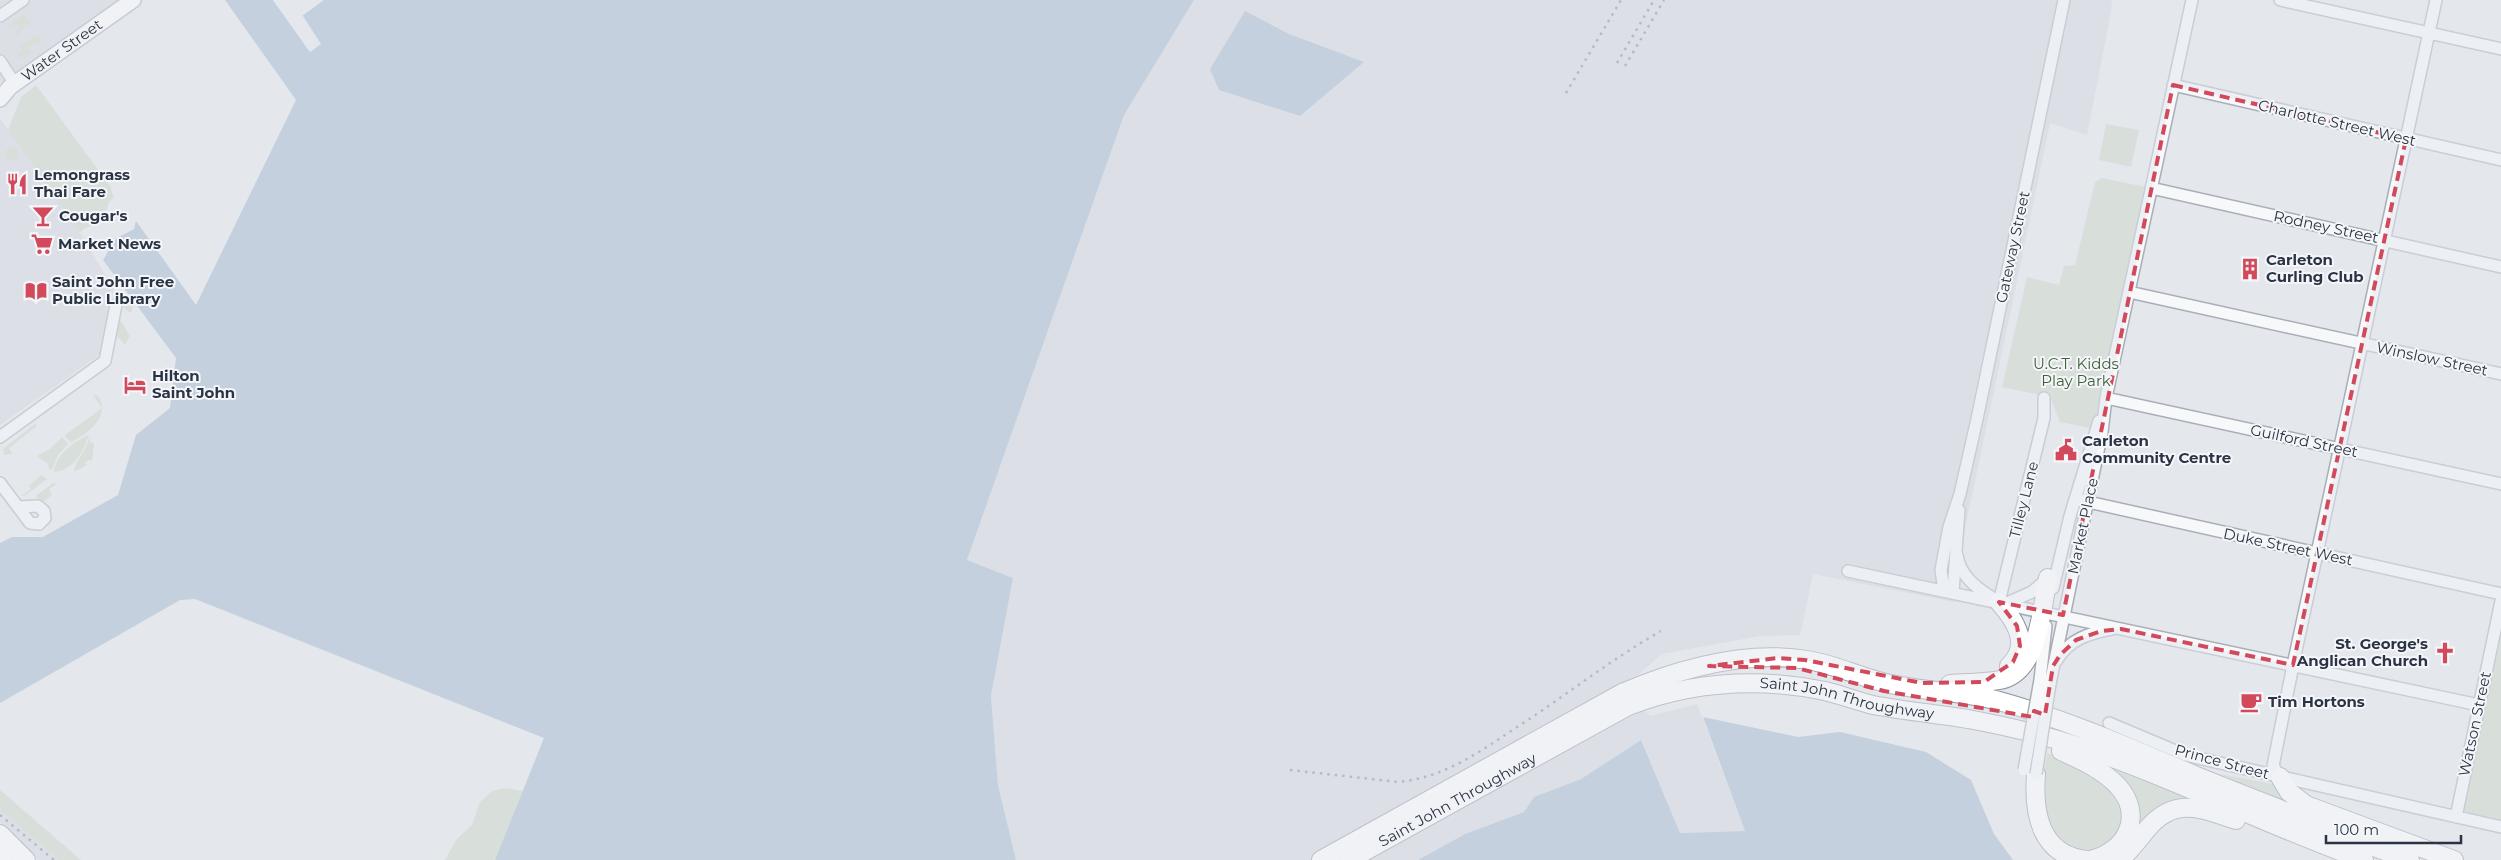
<svg xmlns="http://www.w3.org/2000/svg" width="2501" height="860" viewBox="0 0 2501 860" font-family="Montserrat,sans-serif">
<style>
.built{fill:#d2d6de}
.green{fill:#c9d6c5}
.water{fill:#9fb4cc}
.pier{fill:#e4e7ec}
.lines{fill:none;stroke-linecap:round;stroke-linejoin:round}
.minor-casing{stroke:#a9aeb7;stroke-width:14}
.major-casing{stroke:#a3abb8;stroke-width:18}
.highway-casing{stroke:#8b94a3;stroke-width:20}
.minor{stroke:#f7f8fa;stroke-width:11}
.major{stroke:#fff;stroke-width:15}
.highway{stroke:#fff;stroke-width:18}
.rail{stroke:#7d8696;stroke-width:2.5;stroke-dasharray:2.5 5;stroke-linecap:butt}
.minor-bridge-casing{stroke:#a9aeb7;stroke-width:14;stroke-linecap:butt}
.minor-bridge{stroke:#f7f8fa;stroke-width:11}
.marked{fill:none;stroke:#d1495b;stroke-width:4;stroke-dasharray:10 6;stroke-linejoin:round}
.labels{text-anchor:middle;stroke-width:4;stroke-linejoin:round;paint-order:stroke}
.street-label{font-size:15px;fill:#2b3445;stroke:#f4f6f9}
.poi-label{font-size:15px;font-weight:bold;fill:#2b3445;stroke:#f4f6f9;text-anchor:start}
.park-label{font-size:15px;fill:#3f6138;stroke:#f4f6f9}
</style>
<rect width="100%" height="100%" fill="#e4e7ec"/>
<path class="built" d="M0,0H119L0,83Z
M1194,0H2112L2111,12L2087,135L2050,123L1965,529L1954,602L1813,574L1800,635L1760,636L1662,654L1639,674L1643,709L1650,716L1697,704L1745,831L1680,833L1641,740L1581,779L1534,797L1524,812L1465,834L1418,860H1016L998,785L991,696L1013,578L967,560L1124,115Z
M0,118L80,233L114,289L102,353L0,425Z
M0,810L59,860H38L0,822Z"/>
<path class="green" d="M24,14L31,24L29,26L27,24L16,36L14,33L20,28L17,24L10,29L8,25Z
M38,35L42,43L38,45L36,42L28,48L32,53L23,58L19,57L17,54L23,49L20,45Z
M36,85L110,186L114,198L109,202L103,220L82,230L80,233L8,130L21,97Z
M2106,124L2139,130L2131,167L2099,160Z
M5 154a7 7 0 1 1 14 0a7 7 0 1 1-14 0Z
M2102,178L2151,188L2095,429L2060,422L2050,397L2002,387L2027,277L2059,285L2064,266L2075,265L2095,182Z
M125,297L133,306L131,313C125,310 121,307 122,299Z
M121,321L130,336L125,345L117,336L119,322Z
M93,395L98,396C112,415 87,435 71,442L64,436L102,408Z
M35,424L37,426L9,448L12,454L4,455L3,449Z
M89,434C85,450 73,471 54,472C57,452 74,443 89,434Z
M90,435V442L94,443L92,461L89,460L85,463L87,465L74,472C75,460 87,451 90,435Z
M62,437L68,444L58,455L52,469H49L47,463L37,456L50,449Z
M41,475L47,479L26,495L21,496L31,489L29,486Z
M53,483L57,484L49,489L52,495L44,501L36,498L37,495Z
M2501,601V827L2456,817Z
M2047,753L2080,765L2118,796L2124,820L2115,840L2092,853L2065,848L2045,821L2043,776Z
M2107,767L2201,803L2135,834Z
M2220,774L2279,785L2291,804Z
M506,788L524,791L495,860H445L457,839L472,825L480,802L492,791Z
M0,790L81,860H59L0,810Z"/>
<path class="water" d="M225,0H273L310,52L320,44L302,16L324,0H1194L1124,115L967,560L1013,578L991,696L998,785L1016,860H495L544,738L195,599L180,600L0,703V543L12,537H43L118,495L136,435L170,408L176,358L103,260C117,238 110,241 134,229L136,221L196,305L296,100Z
M1245,11L1289,34L1364,62L1300,116L1219,90L1210,69Z
M1703,717L1798,737L1840,732L1926,752L1971,780L1994,834L2013,860H1418L1465,834L1524,812L1534,797L1581,779L1641,740L1680,833L1745,831Z"/>
<path class="pier" d="M273,0H276L311,48L317,44L300,17L301,13L321,44L310,52Z"/>
<g class="lines">
<g class="minor-casing">
<path id="minor" d="M2280,0L2501,49
M0,16L23,0
M0,61L15,84
M2173,85L2501,160
M2151,188L2501,267
M2129,292L2501,374
M2106,398L2501,484
M0,437L105,361L116,305
M0,483L30,523L39,524L45,518L44,511L38,506L18,507
M2075,499L2501,594
M1957,555C1960,575 1975,587 1991,597
M1848,571L2479,705
M2053,588L2070,516L2099,421
M1944,590L1941,570L1949,527L1960,494L1977,419L2064,0
M1953,592L1959,510
M1999,602L2044,418V398
M2007,603L2032,592L2047,579
M2057,660C2069,639 2090,633 2112,629
M2040,680L2046,626
M2050,684L2102,432L2106,398L2192,0
M2109,723L2185,755L2501,827
M2280,777L2273,766L2293,665L2436,0
M2456,817L2501,601"/>
</g>
<g class="major-casing">
<g id="major">
<path id="s1" d="M0,99L10,87L133,0"/>
</g>
</g>
<g class="highway-casing">
<g id="highway">
<path d="M1999,602C2015,620 2032,645 2009,666"/>
<path d="M1950,684C1966,683 1984,683 2000,680C2039,672 2041,610 2048,578"/>
<path d="M2061,751C2081,760 2101,769 2117,785C2145,815 2127,852 2090,860"/>
<path d="M2036,774C2033,813 2040,856 2087,860"/>
<path d="M2280,777L2289,792L2306,805L2454,860"/>
<path d="M0,834L26,860"/>
<path d="M0,856L4,860"/>
<path d="M1321,860L1622,693C1678,669 1746,650 1807,660C1834,664 1859,677 1886,683C1924,692 1962,691 1999,701C2068,720 2133,749 2199,777C2256,800 2314,822 2371,846L2410,860"/>
<path id="s2" d="M1349,860L1628,706C1693,681 1757,677 1825,691C1841,695 1857,701 1873,705C1905,711 1937,714 1968,719C2006,726 2044,735 2081,747C2177,779 2268,826 2364,860"/>
<path d="M2120,860C2131,850 2139,839 2148,828C2176,796 2202,809 2236,820"/>
</g>
</g>
<use href="#minor" class="minor"/>
<use href="#major" class="major"/>
<use href="#highway" class="highway"/>
<path class="rail" d="M1617,63L1654,0
M1625,66L1664,0
M1566,93L1621,0
M1290,770L1398,782C1443,778 1478,753 1514,729C1564,697 1610,660 1661,631
M0,815L54,860"/>
<g class="minor-bridge-casing">
<path id="minor-bridge" d="M2024,770L2040,680
M2036,774L2050,684"/>
</g>
<use href="#minor-bridge" class="minor-bridge"/>
</g>
<path d="M0 0H2501V860H0ZM2173,85L2406,139L2293,665L2121,629L2101,631L2076,640L2060,655L2053,666L2045,715L2034,711L2033,717L1884,691L1797,668L1709,666L1778,658L1805,660L1922,683L1984,682L2013,662L2020,646L2017,626L1999,602L2063,615Z" fill="#e4e7ec" fill-opacity=".55" fill-rule="evenodd"/>
<path class="marked" d="M2173,85L2406,139L2293,665L2121,629L2101,631L2076,640L2060,655L2053,666L2045,715L2034,711L2033,717L1884,691L1797,668L1709,666L1778,658L1805,660L1922,683L1984,682L2013,662L2020,646L2017,626L1999,602L2063,615Z"/>
<defs>
<g id="restaurant-bare" transform="scale(1.725)"><path d="M-5-6h1v4h1v-4h1v4h1v-4h1v5L-1.5 .5V6h-2V.5L-5-1ZM5-6V6H3V1.5H1.5Q1.5-4 5-6Z" fill="#d1495b" stroke="#f4f6f9" stroke-width="2.5" paint-order="stroke"/></g>
<g id="bar-bare" transform="scale(1.725)"><path d="M-6-5H6L.8 .8V4.5H3.5V6h-7V4.5H-.8V.8Z" fill="#d1495b" stroke="#f4f6f9" stroke-width="2.5" paint-order="stroke"/></g>
<g id="supermarket-bare" transform="scale(1.725)"><path d="M-6-5.5h2.5l.6 2H6L4.5 2H-2.5L-4.4-4H-6ZM-1.5 3.2a1.3 1.3 0 1 0 .1 0ZM3 3.2a1.3 1.3 0 1 0 .1 0Z" fill="#d1495b" stroke="#f4f6f9" stroke-width="2.5" paint-order="stroke"/></g>
<g id="building-bare" transform="scale(1.725)"><path d="M-4-6H4V6H1V3H-1V6H-4ZM-2.5-4.3h1.7v1.8h-1.7ZM.8-4.3h1.7v1.8H.8ZM-2.5-1h1.7V.8h-1.7ZM.8-1h1.7V.8H.8Z" fill="#d1495b" stroke="#f4f6f9" stroke-width="2.5" paint-order="stroke"/></g>
<g id="library-bare" transform="scale(1.725)"><path d="M-6-4Q-3-5.5-.7-3.5V5Q-3 3-6 4ZM6-4Q3-5.5 .7-3.5V5Q3 3 6 4Z" fill="#d1495b" stroke="#f4f6f9" stroke-width="2.5" paint-order="stroke"/></g>
<g id="hotel-bare" transform="scale(1.725)"><path d="M-6-4.5h1.5V1H6V5H4.5V3h-9V5H-6ZM-4 0a1.8 1.8 0 1 1 3.6 0ZM.5 0V-2.5h3Q6-2.5 6 0Z" fill="#d1495b" stroke="#f4f6f9" stroke-width="2.5" paint-order="stroke"/></g>
<g id="civic-bare" transform="scale(1.725)"><path d="M-.6-6.5H3V-4.5H.6V-3L4-1V1h2V6H-6V1h2V-1L-.6-3ZM-1.2 2.5V6h2.4V2.5Z" fill="#d1495b" stroke="#f4f6f9" stroke-width="2.5" paint-order="stroke"/></g>
<g id="church-bare" transform="scale(1.725)"><path d="M-1.2-6h2.4v3.5h3.3v2.4h-3.3V6h-2.4V-.1h-3.3v-2.4h3.3Z" fill="#d1495b" stroke="#f4f6f9" stroke-width="2.5" paint-order="stroke"/></g>
<g id="cafe-bare" transform="scale(1.725)"><path d="M-5.5-4.5H6V0H3Q3 3.5 0 3.5H-2.5Q-5.5 3.5-5.5 0ZM3-3.2v2h1.7v-2ZM-6 4.5H4V6H-6Z" fill="#d1495b" stroke="#f4f6f9" stroke-width="2.5" paint-order="stroke"/></g>
</defs>
<g fill-rule="evenodd">
<use href="#restaurant-bare" x="17" y="184"/>
<use href="#bar-bare" x="43" y="216"/>
<use href="#supermarket-bare" x="42" y="244"/>
<use href="#building-bare" x="2250" y="269"/>
<use href="#library-bare" x="36" y="291"/>
<use href="#hotel-bare" x="135" y="385"/>
<use href="#civic-bare" x="2066" y="450"/>
<use href="#church-bare" x="2445" y="653"/>
<use href="#cafe-bare" x="2251" y="702"/>
</g>
<g class="labels">
<g class="street-label">
<text dy="5" stroke="none"><textPath href="#s1" startOffset="79">Water Street</textPath></text>
<text transform="translate(2337 123) rotate(13)" y="5">Charlotte Street West</text>
<text transform="translate(2326 227) rotate(12)" y="5">Rodney Street</text>
<text transform="translate(2013 247) rotate(-78)" y="5">Gateway Street</text>
<text transform="translate(2432 359) rotate(12)" y="5">Winslow Street</text>
<text transform="translate(2304 441) rotate(12)" y="5">Guilford Street</text>
<text transform="translate(2024 500) rotate(-76)" y="5">Tilley Lane</text>
<text transform="translate(2083 526) rotate(-78)" y="5">Market Place</text>
<text transform="translate(2288 547) rotate(12)" y="5">Duke Street West</text>
<text dy="5" stroke="none"><textPath href="#s2" startOffset="542">Saint John Throughway</textPath></text>
<text transform="translate(2475 724) rotate(-78)" y="5">Watson Street</text>
<text transform="translate(2222 762) rotate(15)" y="5">Prince Street</text>
<text dy="5" stroke="none"><textPath href="#s2" startOffset="124">Saint John Throughway</textPath></text>
</g>
<g class="poi-label">
<text x="34" y="180">Lemongrass<tspan x="34" dy="17">Thai Fare</tspan></text>
<text x="59" y="221">Cougar's</text>
<text x="58" y="249">Market News</text>
<text x="2266" y="265">Carleton<tspan x="2266" dy="17">Curling Club</tspan></text>
<text x="52" y="287">Saint John Free<tspan x="52" dy="17">Public Library</tspan></text>
<text x="152" y="381">Hilton<tspan x="152" dy="17">Saint John</tspan></text>
<text x="2082" y="446">Carleton<tspan x="2082" dy="17">Community Centre</tspan></text>
<text x="2428" y="649" text-anchor="end">St. George's<tspan x="2428" dy="17">Anglican Church</tspan></text>
<text x="2268" y="707">Tim Hortons</text>
</g>
<g class="park-label">
<text x="2076" y="369">U.C.T. Kidds<tspan x="2076" dy="17">Play Park</tspan></text>
</g>
</g>
<path d="M2326 835v8h135v-8" fill="none" stroke="#2b3445" stroke-width="2.5"/>
<text x="2334" y="835" font-size="15" fill="#2b3445" stroke="#f4f6f9" stroke-width="4" paint-order="stroke">100 m</text>
</svg>
